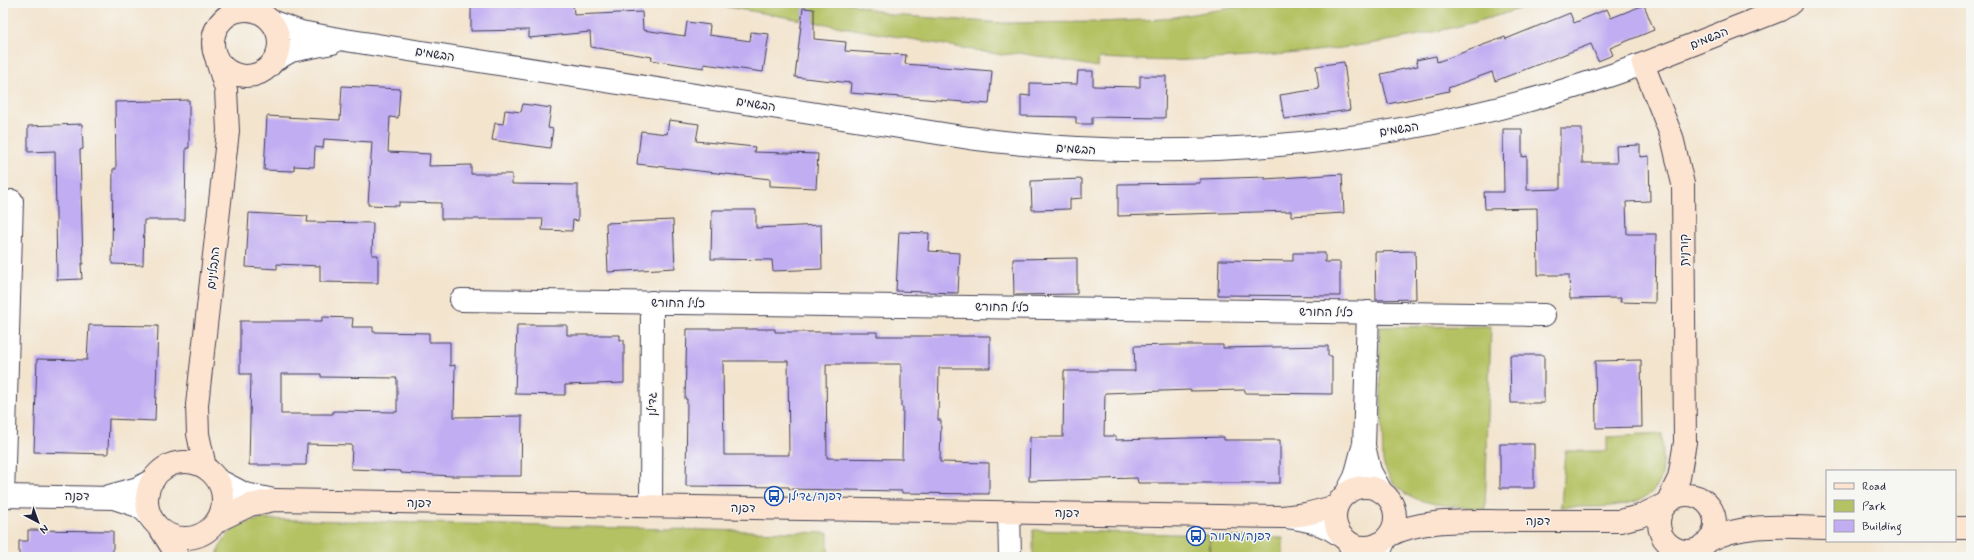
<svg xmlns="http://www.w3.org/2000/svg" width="1974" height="560" viewBox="0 0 1974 560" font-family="Mynerve,'Playpen Sans Hebrew',sans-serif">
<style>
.green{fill:#b5c264;stroke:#6c7250}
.building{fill:#c1adf2;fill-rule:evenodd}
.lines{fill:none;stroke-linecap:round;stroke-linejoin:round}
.street-casing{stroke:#413f51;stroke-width:24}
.secondary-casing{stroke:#413f51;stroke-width:24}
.street{stroke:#fff;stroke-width:22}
.secondary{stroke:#fde4d1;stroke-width:22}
.labels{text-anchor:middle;stroke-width:3;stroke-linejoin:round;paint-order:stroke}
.street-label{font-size:12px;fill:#22223b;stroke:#f6f6f2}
.transit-label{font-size:12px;fill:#164399;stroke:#f6f6f2;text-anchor:start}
</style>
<rect width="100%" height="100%" fill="#f6f6f2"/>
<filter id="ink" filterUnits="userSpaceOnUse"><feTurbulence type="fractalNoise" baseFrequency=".025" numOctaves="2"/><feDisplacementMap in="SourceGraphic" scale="8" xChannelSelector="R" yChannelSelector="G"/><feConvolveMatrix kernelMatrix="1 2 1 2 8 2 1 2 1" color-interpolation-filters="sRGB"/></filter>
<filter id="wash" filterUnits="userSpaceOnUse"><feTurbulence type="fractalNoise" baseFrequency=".012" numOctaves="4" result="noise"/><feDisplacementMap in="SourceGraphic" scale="16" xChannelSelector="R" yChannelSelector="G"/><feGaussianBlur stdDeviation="0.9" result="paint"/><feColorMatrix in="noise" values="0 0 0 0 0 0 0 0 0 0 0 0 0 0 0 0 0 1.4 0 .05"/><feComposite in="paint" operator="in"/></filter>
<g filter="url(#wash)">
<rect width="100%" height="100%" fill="#f3e4ce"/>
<path class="green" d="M705,3H849L892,15L1003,23L1100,22L1161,19L1262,3H1537C1426,42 1305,56 1187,60C1158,62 1128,59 1099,58L1098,67L1020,53L1002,55Z
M1491,326L1485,509C1445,504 1395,509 1383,461L1379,327Z
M1662,434C1662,446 1665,467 1661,478C1650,513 1590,506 1561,507L1565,451H1607V437Z
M262,519L828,533V557H217C221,533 240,523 262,519Z
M1033,530L1209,535L1210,557H1033Z
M1210,536L1283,538V557H1211Z"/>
<g id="blocks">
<path class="building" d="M471,3H518V7L573,3L574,15L642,12L643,30L685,36L687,22L710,25L709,35L750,41L751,32L769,34L763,72L704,64V68L651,60L652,57L591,47L590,32L529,38V30L471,31Z
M1644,5L1654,30L1610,48L1613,55L1598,61L1591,44L1495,81L1492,72L1448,88L1449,91L1388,104L1381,74L1418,66L1416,60L1436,56L1437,62L1505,37L1506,39L1570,13L1574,23L1607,9L1611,18Z
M803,8L814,9V39L846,42L845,51L906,55L905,64L992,71L989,104L850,93L851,83L795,77Z
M1344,62L1350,110L1284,119L1280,95L1319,89L1316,66Z
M1078,71H1093V86L1140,87V76H1166L1165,118L1092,117V124H1076V117L1021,116V95L1030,96V83L1077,84Z
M342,86L400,89L398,118L390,117L388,152L430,154L429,166L471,165V174H512V184L578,185V221L573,220L572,231L542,230L543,219H441V203L399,202V206L368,205L372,142L324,139L323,148L315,147L314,167L294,166V171L264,170L267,116L340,120Z
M189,100V148H186L185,220H144L143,265L112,264L113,169H116L115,102Z
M523,104L551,108L548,128L553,129L550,148L492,140L495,123L503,124L505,110L521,112Z
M669,120L699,124L696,141L755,147L754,152L818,154L816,188L770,186V179L637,164L641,131L667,134Z
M82,124L83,149L80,150L83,264H81L82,279L57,280L55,151L28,152V126Z
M1560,128H1582V163H1617L1616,146L1640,145V157L1649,156L1650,201L1626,202L1627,234H1656L1655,303L1620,302L1621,298L1570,299L1569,275H1538L1537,208L1485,209L1484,192H1504L1503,129H1522V157L1527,156V190L1560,189Z
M1342,174L1344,213L1291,216V211L1118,216V184L1200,183V179L1265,177V179Z
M1082,179V198L1070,199V209L1032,210L1031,181Z
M712,210H756V228L821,225L822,269L773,271L772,260L711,259Z
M249,213L308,216L307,222L373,223L372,255H378V283L320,282V266L277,264V269L246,267Z
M673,220L675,268L608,272L606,223Z
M899,232L929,233L928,251L960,253L958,293L896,291Z
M1415,251L1416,299L1376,300L1375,252Z
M1293,253H1325V262H1340V296L1218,295L1219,260L1293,261Z
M1077,258V294L1014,295L1013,259Z
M322,317L353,318L352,327H373V332L429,333V342H450V366L455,365L454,417L522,416L521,476H452L401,473V471L351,469L352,445L307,444L306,465H249L251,374H240V321H322ZM281,374H321V377L397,378V412L333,411V414H281Z
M89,325L158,326L155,421L109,419L108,454L34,452L37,359L87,360Z
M517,325H567V335H620V340H624V383L565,385V395L515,394Z
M687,329H775V332H877V336H990V368H939L938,420H941L940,462L989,463V494L902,493V491L789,489V487L686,486L687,399H685ZM723,361H788L789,455H724ZM826,364H901V407H903L902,459L827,458Z
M1169,345H1223V348L1328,346V356H1332V394L1245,393V390L1190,391V390L1105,393L1104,436H1116V440L1224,437V440H1280V483H1138L1137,478L1029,481L1030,437H1063L1064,371H1135L1134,346Z
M1510,355H1544V403H1511Z
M1641,360L1642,427L1596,428L1595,361Z
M1500,444H1534V488H1500Z
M28,530L113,531V557H19V541H28Z"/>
</g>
</g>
<g filter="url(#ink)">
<use href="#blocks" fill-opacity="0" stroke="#413f51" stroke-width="1"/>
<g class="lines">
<g class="street-casing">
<path id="street" d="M271,21L301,32L339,39L969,138C1200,168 1423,144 1643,64
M275,60L291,51L332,43
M461,300L1544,315
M1368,312L1364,446L1370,471L1381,491
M218,480L245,494L274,500
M1346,494L1355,477L1363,447
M3,496L12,201
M3,496L114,498L138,506L146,512L153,521
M109,496L138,488L154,479
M651,506L652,302
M1009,512L1010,557
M1286,517C1305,519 1328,525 1342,537
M1346,540L1358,557
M1672,547L1679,557
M1377,557L1385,540
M1697,557L1703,545"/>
</g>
<g class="secondary-casing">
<path id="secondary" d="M213 43a33 33 0 1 1 66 0a33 33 0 1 1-66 0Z
M147 500a38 38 0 1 1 76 0a38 38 0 1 1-76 0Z
M205,467L198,434L197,405L228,131L226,90L217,61
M1335 517a30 30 0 1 1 60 0a30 30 0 1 1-60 0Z
M1659 523a28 28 0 1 1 56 0a28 28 0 1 1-56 0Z
M1668,501L1679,478L1685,442L1683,184L1672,137L1643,64L1780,10L1792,3
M219,520L250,505L274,500L1283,517L1306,514L1337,506
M1955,528H1971
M161,530L178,557
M1388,536C1423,517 1476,522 1515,521C1550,521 1585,521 1620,521L1640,516L1665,504
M1708,541C1744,522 1788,527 1827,528"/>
</g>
<use href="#street" class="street"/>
<use href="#secondary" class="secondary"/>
</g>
</g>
<defs>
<g id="bus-ring" transform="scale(1)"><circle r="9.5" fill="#f6f6f2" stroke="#1a4fb4" stroke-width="1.5"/><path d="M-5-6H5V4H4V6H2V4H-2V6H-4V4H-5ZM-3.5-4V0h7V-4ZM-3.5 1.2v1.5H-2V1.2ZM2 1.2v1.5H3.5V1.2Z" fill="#1a4fb4"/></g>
</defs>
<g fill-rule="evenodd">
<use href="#bus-ring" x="774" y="496"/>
<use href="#bus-ring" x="1196" y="536"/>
</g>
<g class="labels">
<g class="street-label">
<text transform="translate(1709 38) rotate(-22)" y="4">הבשמים</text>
<text transform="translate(435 54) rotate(9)" y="4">הבשמים</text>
<text transform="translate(756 104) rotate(9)" y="4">הבשמים</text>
<text transform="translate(1399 129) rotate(-9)" y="4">הבשמים</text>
<text transform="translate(1076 149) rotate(4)" y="4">הבשמים</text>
<text transform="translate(1684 250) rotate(-90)" y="4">קורנית</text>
<text transform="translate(213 268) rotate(-84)" y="4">התבלינים</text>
<text transform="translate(678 303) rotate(1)" y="4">כליל החורש</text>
<text transform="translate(1002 307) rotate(1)" y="4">כליל החורש</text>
<text transform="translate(1326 312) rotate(1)" y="4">כליל החורש</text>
<text transform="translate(652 404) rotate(-90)" y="4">גדילן</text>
<text transform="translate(77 496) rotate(1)" y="4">דפנה</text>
<text transform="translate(419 503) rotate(1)" y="4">דפנה</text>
<text transform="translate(743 508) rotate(1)" y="4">דפנה</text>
<text transform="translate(1067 513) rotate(1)" y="4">דפנה</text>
<text x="1538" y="525">דפנה</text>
</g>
<g class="transit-label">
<text x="788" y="500">דפנה/גדילן</text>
<text x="1210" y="540">דפנה/מרווה</text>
</g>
</g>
<rect width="1974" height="560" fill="none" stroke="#f6f6f2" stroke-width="16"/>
<rect x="1826" y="470" width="130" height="72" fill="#f6f6f2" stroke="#a1a1a9"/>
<rect x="1834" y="483" width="20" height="6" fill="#fde4d1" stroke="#a1a1a9"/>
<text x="1862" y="490" font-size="12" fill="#22223b">Road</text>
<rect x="1834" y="500" width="20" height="12" fill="#b5c264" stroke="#a1a1a9"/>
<text x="1862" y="510" font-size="12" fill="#22223b">Park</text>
<rect x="1834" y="520" width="20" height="12" fill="#c1adf2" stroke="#a1a1a9"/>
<text x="1862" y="530" font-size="12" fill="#22223b">Building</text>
<g transform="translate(38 522) rotate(139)" stroke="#f6f6f2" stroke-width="3" paint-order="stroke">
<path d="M0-3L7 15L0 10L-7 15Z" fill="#22223b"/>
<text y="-6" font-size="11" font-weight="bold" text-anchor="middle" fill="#22223b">N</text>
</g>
</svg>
